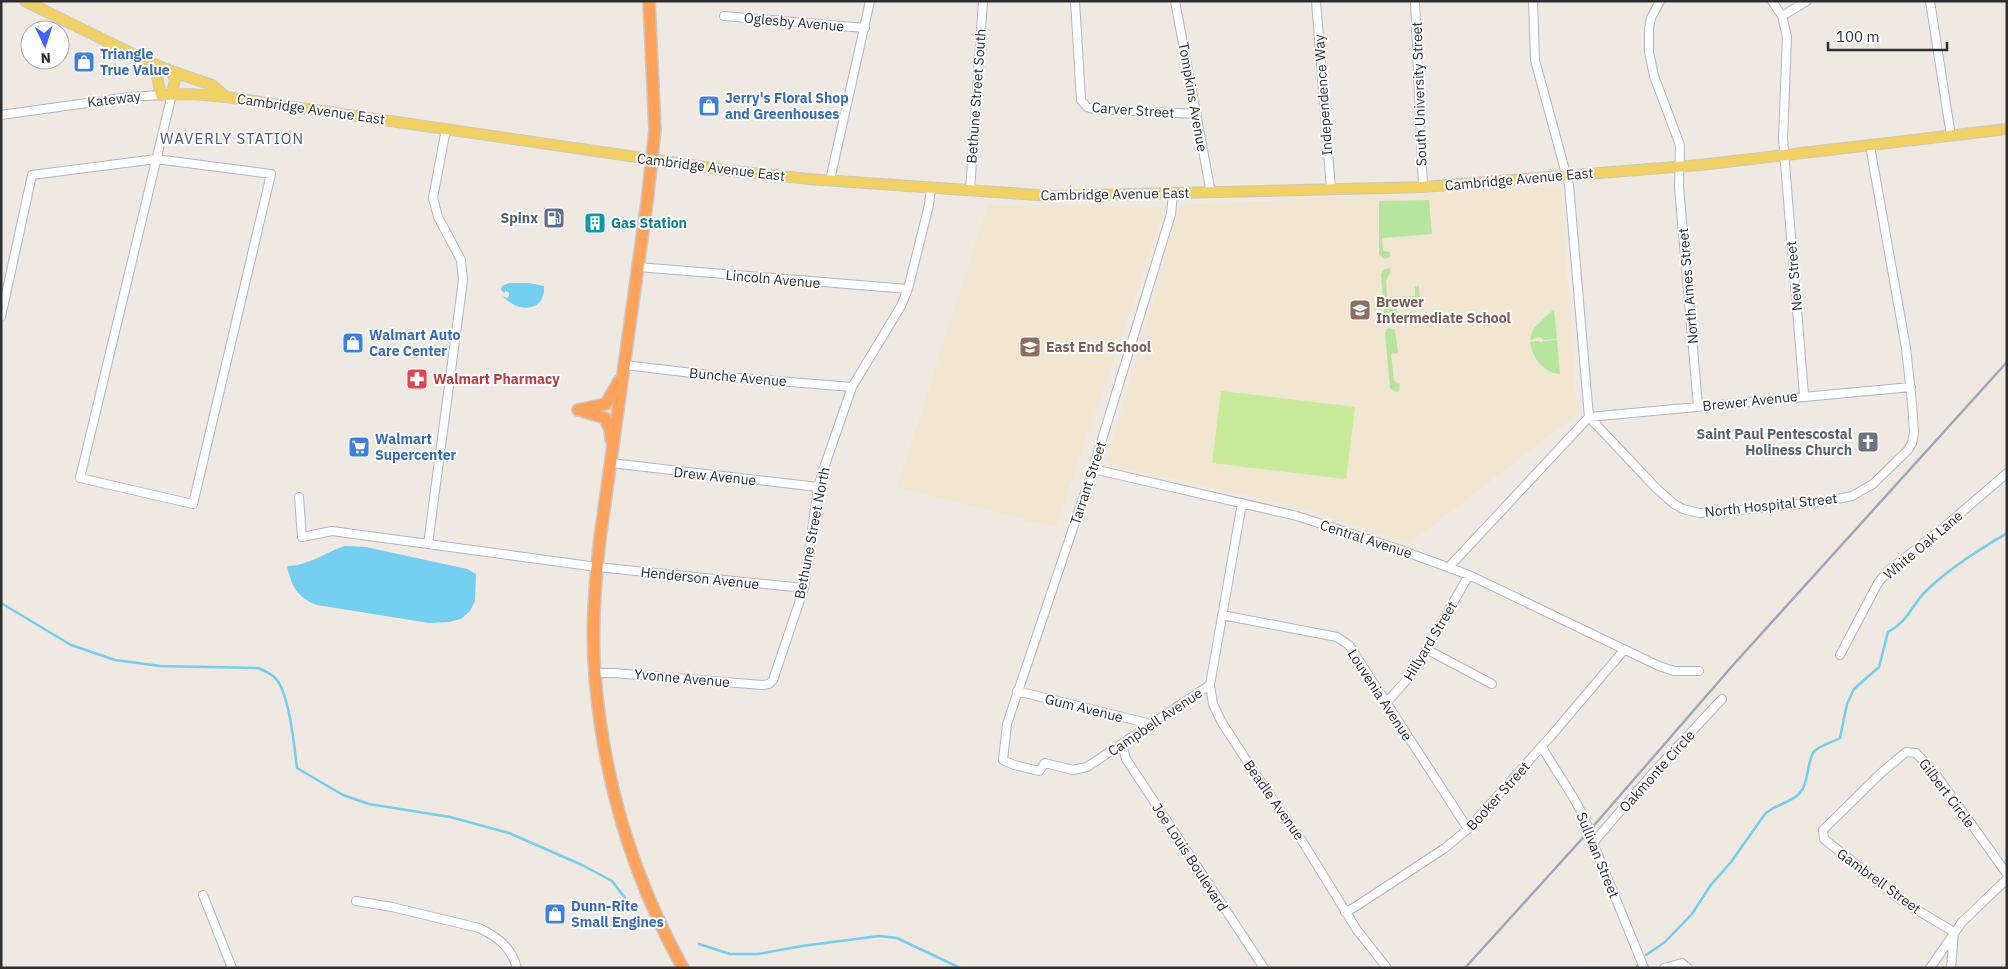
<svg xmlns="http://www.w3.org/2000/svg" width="2008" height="969" viewBox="0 0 2008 969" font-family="'IBM Plex Sans',sans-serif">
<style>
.education{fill:#f0e6d1}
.green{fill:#b6e59e}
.pitch{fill:#c9ec9a}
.water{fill:#75cff0}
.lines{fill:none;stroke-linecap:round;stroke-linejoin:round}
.stream{stroke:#75cff0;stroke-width:2.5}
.minor-casing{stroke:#b4b7c1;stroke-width:10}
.major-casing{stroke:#c9c9c9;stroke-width:12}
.highway-casing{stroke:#c9c9c9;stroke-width:14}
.minor{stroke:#fff;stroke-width:8}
.major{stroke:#f2d163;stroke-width:10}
.highway{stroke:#ffa35c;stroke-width:11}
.rail{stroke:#a3a6b8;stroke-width:2.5}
.labels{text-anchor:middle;stroke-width:4;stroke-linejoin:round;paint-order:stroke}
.street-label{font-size:14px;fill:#2e2e2e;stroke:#fff}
.shop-label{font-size:14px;font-weight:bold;fill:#366cbe;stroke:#fff;text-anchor:start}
.service-label{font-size:14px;font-weight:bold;fill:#4e5e75;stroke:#fff;text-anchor:end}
.culture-label{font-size:14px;font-weight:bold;fill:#0d838f;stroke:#fff;text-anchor:start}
.education-label{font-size:14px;font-weight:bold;fill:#785e54;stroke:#fff;text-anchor:start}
.health-label{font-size:14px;font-weight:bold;fill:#be3a42;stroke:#fff;text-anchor:start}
.worship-label{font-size:14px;font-weight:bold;fill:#5b616d;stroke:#fff;text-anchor:end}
.neighbourhood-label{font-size:15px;letter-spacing:1px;fill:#4d5680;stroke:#fff}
</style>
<rect width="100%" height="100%" fill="#efe9e1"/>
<path class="education" d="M1561,187L1577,414L1410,543L1293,506L1118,467L1107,460L1180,205Z
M988,205L1165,207L1056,528L897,487Z"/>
<path class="green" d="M1429,200L1432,234L1382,238L1383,251L1390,252V257L1384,259L1379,254V201Z
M1390,268V273L1386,280L1387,297L1415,296V287L1419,286L1420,307L1397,308V316L1384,314L1381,274L1385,269Z
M1554,309L1557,339L1543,340L1540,337L1530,340L1533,329Z
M1389,328L1395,330L1398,353L1391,354L1394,381L1400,384L1399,391L1396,392L1390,388L1385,333L1387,329Z
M1557,340L1560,374C1542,372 1533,358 1530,342L1538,341L1541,343L1543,341Z"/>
<path class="pitch" d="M1221,391L1355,407L1346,479L1212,463Z"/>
<path class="water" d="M509,283H529L544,286C546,313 516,313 503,296L507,298L509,296V293L506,291L504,293L501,290L502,286Z
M345,546L366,547L467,569L476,574L475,601L470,611L461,619L449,622L429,623L317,605C298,598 291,586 287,566C308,566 326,552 345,546Z"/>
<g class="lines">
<path class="stream" d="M1,603L71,645L115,660L160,666L258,668C265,671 273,674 277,680C290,698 294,745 297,768L343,795L369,804L450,817L509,833L582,865L612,881L625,898
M699,944L730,954H758L802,946L879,936L897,938L960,968
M1646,955L1665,942L1692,914L1710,886L1731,862L1765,814C1774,805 1790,803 1799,794C1809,784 1806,766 1813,753C1818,745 1832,743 1840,738L1847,704L1854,689L1879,667L1888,632C1910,620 1911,605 1927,590C1952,566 1978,551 2007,533
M1586,968H1599
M1636,968L1637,966"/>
<g class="minor-casing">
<path id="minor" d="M1075,1L1081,100L1087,107L1093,109L1197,114
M1175,1L1211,193
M1316,1L1331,189
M1415,1L1423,187
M1533,1L1535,60L1569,185L1589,417L1656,488L1674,504L1683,509L1699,513L1720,512L1828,501L1852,496L1873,484L1908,450L1912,443L1914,433L1912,403L1906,348L1870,146
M1660,1L1651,18L1649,29V52L1654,76L1680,145L1679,187L1698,406
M1772,1L1782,16L1787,37L1783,139L1804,395
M1930,1L1951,136
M724,16L865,28
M1782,16L1807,1
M1,115L130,97L161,95
M446,129L433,198L438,217L461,260L463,280L428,544L597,567L804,588
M830,180L870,1
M970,191L983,1
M1173,194L1171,214L1093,469L1007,724L1003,760L1014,765L1039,771L1045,763L1073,770L1087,767L1210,685L1242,503
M638,267L908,289
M1,317L32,175L156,159L271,174L193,504L80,478L172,94
M625,365L726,377L852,387
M611,463L818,487
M1093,469L1297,516L1398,549L1469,575L1659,666L1674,671H1699
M299,497L302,537L332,531L428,544
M1449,567L1589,417L1911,387
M1222,615L1337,637L1349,645L1468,829
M1426,649L1492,684
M1840,655L1878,583L1888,571L1942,529L2007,473
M594,673H614L762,685L769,684L773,680L804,588L818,487L825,465L852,387L901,306L908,289L929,205L931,188
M1210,685L1213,704L1221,721L1254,772L1304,844L1357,930L1387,968
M1017,691L1151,724
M1386,703L1412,674L1469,575
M1122,744L1126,759L1264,968
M1542,747C1560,779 1584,807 1593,843L1644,968
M1593,843L1652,774L1722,699
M203,895L232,968
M356,901L392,907L479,928C498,937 511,947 517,968
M1345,912L1355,907L1445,848L1468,829L1551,736L1624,650
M1664,968L1682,963L1688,968
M1930,968L1962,922L2007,879
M1951,968L1954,932L1902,901L1824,839L1823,830L1881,773L1906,752L1916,753L1934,772L2007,874"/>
</g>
<g class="major-casing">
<path id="major" d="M25,1L145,60L171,71L175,79L172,94
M145,60L156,72L161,95L192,94L226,97L732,171L809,179L1052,196L1386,188L1423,187L1700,165L2007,129
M171,71L212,85L226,97"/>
</g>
<g class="highway-casing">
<path id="highway" d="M649,1L655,130L647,202L600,538C595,583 591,630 595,675C603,778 633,878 683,968
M578,410L606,404L619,381
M582,411L605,418L610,429L611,439"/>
</g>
<use href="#minor" class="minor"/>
<use href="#major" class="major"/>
<use href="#highway" class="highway"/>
<path class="rail" d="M1465,968L1590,830L1734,664L2007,362"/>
</g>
<defs>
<g id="shop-square" transform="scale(1.125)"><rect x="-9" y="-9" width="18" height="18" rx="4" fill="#3f7fe0" stroke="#fff"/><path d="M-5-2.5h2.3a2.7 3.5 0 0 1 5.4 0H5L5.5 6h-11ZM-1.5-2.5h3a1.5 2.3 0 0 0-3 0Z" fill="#fff"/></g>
<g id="fuel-square" transform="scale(1.125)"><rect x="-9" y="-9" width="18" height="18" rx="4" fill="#5c6f8a" stroke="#fff"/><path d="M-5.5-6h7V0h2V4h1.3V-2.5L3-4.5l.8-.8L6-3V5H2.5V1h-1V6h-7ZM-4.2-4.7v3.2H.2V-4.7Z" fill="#fff"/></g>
<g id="building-square" transform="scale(1.125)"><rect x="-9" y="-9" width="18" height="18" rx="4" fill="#0f9aa8" stroke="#fff"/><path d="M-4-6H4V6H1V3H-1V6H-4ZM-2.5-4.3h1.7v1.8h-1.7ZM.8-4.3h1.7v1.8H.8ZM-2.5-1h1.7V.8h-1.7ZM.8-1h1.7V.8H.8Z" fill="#fff"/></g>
<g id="school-square" transform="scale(1.125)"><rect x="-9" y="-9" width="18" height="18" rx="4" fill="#8d6e63" stroke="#fff"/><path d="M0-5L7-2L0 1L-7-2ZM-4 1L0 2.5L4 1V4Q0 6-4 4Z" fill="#fff"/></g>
<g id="pharmacy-square" transform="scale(1.125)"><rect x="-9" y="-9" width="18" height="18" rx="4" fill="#e0444e" stroke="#fff"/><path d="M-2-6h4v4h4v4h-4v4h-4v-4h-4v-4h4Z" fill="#fff"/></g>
<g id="church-square" transform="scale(1.125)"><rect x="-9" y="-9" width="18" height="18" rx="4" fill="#6b7280" stroke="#fff"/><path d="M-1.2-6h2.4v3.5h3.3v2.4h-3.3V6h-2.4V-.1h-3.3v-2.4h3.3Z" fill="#fff"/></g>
<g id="supermarket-square" transform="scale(1.125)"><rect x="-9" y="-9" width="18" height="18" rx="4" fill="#3f7fe0" stroke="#fff"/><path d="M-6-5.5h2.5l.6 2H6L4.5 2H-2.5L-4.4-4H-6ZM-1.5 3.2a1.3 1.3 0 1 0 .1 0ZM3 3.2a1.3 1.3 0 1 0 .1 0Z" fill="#fff"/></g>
</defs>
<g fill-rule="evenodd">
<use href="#shop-square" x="84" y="62"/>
<use href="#shop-square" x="709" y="106"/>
<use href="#fuel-square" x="554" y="218"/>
<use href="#building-square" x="595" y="223"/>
<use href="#school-square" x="1360" y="310"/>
<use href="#shop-square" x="353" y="343"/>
<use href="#school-square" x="1030" y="347"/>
<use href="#pharmacy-square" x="417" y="379"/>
<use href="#church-square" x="1868" y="442"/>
<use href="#supermarket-square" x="359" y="447"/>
<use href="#shop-square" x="555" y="914"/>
</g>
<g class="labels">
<g class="street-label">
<text transform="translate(794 22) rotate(5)" y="5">Oglesby Avenue</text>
<text transform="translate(1419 94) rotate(-92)" y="5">South University Street</text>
<text transform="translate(1323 95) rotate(-94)" y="5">Independence Way</text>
<text transform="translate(976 96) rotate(-86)" y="5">Bethune Street South</text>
<text transform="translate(1193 97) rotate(80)" y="5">Tompkins Avenue</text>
<text transform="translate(114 99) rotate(-7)" y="5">Kateway</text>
<text transform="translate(311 109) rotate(8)" y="5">Cambridge Avenue East</text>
<text transform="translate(1133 110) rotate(4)" y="5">Carver Street</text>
<text transform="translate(711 167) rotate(7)" y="5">Cambridge Avenue East</text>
<text transform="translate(1519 179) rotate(-5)" y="5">Cambridge Avenue East</text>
<text transform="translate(1115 194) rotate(-1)" y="5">Cambridge Avenue East</text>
<text transform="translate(1794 276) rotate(-95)" y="5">New Street</text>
<text transform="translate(773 279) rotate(5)" y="5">Lincoln Avenue</text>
<text transform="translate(1688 286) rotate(-95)" y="5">North Ames Street</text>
<text transform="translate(738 377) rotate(5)" y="5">Bunche Avenue</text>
<text transform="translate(1750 401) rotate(-6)" y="5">Brewer Avenue</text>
<text transform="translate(715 476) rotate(6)" y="5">Drew Avenue</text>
<text transform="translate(1088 483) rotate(-72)" y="5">Tarrant Street</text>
<text transform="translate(1771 505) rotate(-6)" y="5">North Hospital Street</text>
<text transform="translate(812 533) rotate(-79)" y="5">Bethune Street North</text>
<text transform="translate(1366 539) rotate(18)" y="5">Central Avenue</text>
<text transform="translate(1923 545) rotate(-40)" y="5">White Oak Lane</text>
<text transform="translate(700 578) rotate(6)" y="5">Henderson Avenue</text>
<text transform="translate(1430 641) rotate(-59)" y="5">Hillyard Street</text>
<text transform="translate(682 678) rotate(5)" y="5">Yvonne Avenue</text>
<text transform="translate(1380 695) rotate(57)" y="5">Louvenia Avenue</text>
<text transform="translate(1084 708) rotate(14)" y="5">Gum Avenue</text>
<text transform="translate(1155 722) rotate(-34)" y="5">Campbell Avenue</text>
<text transform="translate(1657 771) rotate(-48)" y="5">Oakmonte Circle</text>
<text transform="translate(1947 793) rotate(53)" y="5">Gilbert Circle</text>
<text transform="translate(1498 796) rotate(-48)" y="5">Booker Street</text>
<text transform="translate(1274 800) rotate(55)" y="5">Beadle Avenue</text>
<text transform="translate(1598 855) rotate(68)" y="5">Sullivan Street</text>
<text transform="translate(1190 857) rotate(57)" y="5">Joe Louis Boulevard</text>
<text transform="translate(1879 881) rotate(36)" y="5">Gambrell Street</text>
</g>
<g class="shop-label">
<text x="100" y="59">Triangle<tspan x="100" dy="16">True Value</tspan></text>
<text x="725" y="103">Jerry's Floral Shop<tspan x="725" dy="16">and Greenhouses</tspan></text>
<text x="369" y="340">Walmart Auto<tspan x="369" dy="16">Care Center</tspan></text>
<text x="375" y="444">Walmart<tspan x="375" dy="16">Supercenter</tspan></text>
<text x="571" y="911">Dunn-Rite<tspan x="571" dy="16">Small Engines</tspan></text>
</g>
<g class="service-label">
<text x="538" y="223">Spinx</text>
</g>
<g class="culture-label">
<text x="611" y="228">Gas Station</text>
</g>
<g class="education-label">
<text x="1376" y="307">Brewer<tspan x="1376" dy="16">Intermediate School</tspan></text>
<text x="1046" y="352">East End School</text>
</g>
<g class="health-label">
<text x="433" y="384">Walmart Pharmacy</text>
</g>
<g class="worship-label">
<text x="1852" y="439">Saint Paul Pentescostal<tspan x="1852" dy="16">Holiness Church</tspan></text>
</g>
<g class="neighbourhood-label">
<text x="232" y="144">WAVERLY STATION</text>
</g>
</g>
<rect width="2008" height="969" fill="none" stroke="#2e2e2e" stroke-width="5"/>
<g transform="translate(45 45) rotate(176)"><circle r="24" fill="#ffffff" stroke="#ababab"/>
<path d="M0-4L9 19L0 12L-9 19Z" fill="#4264fb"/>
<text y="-8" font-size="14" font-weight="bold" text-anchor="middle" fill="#2e2e2e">N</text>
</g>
<path d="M1828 42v8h119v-8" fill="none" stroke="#2e2e2e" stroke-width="2.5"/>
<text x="1836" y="42" font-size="15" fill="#2e2e2e" stroke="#ffffff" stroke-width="4" paint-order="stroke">100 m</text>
</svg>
